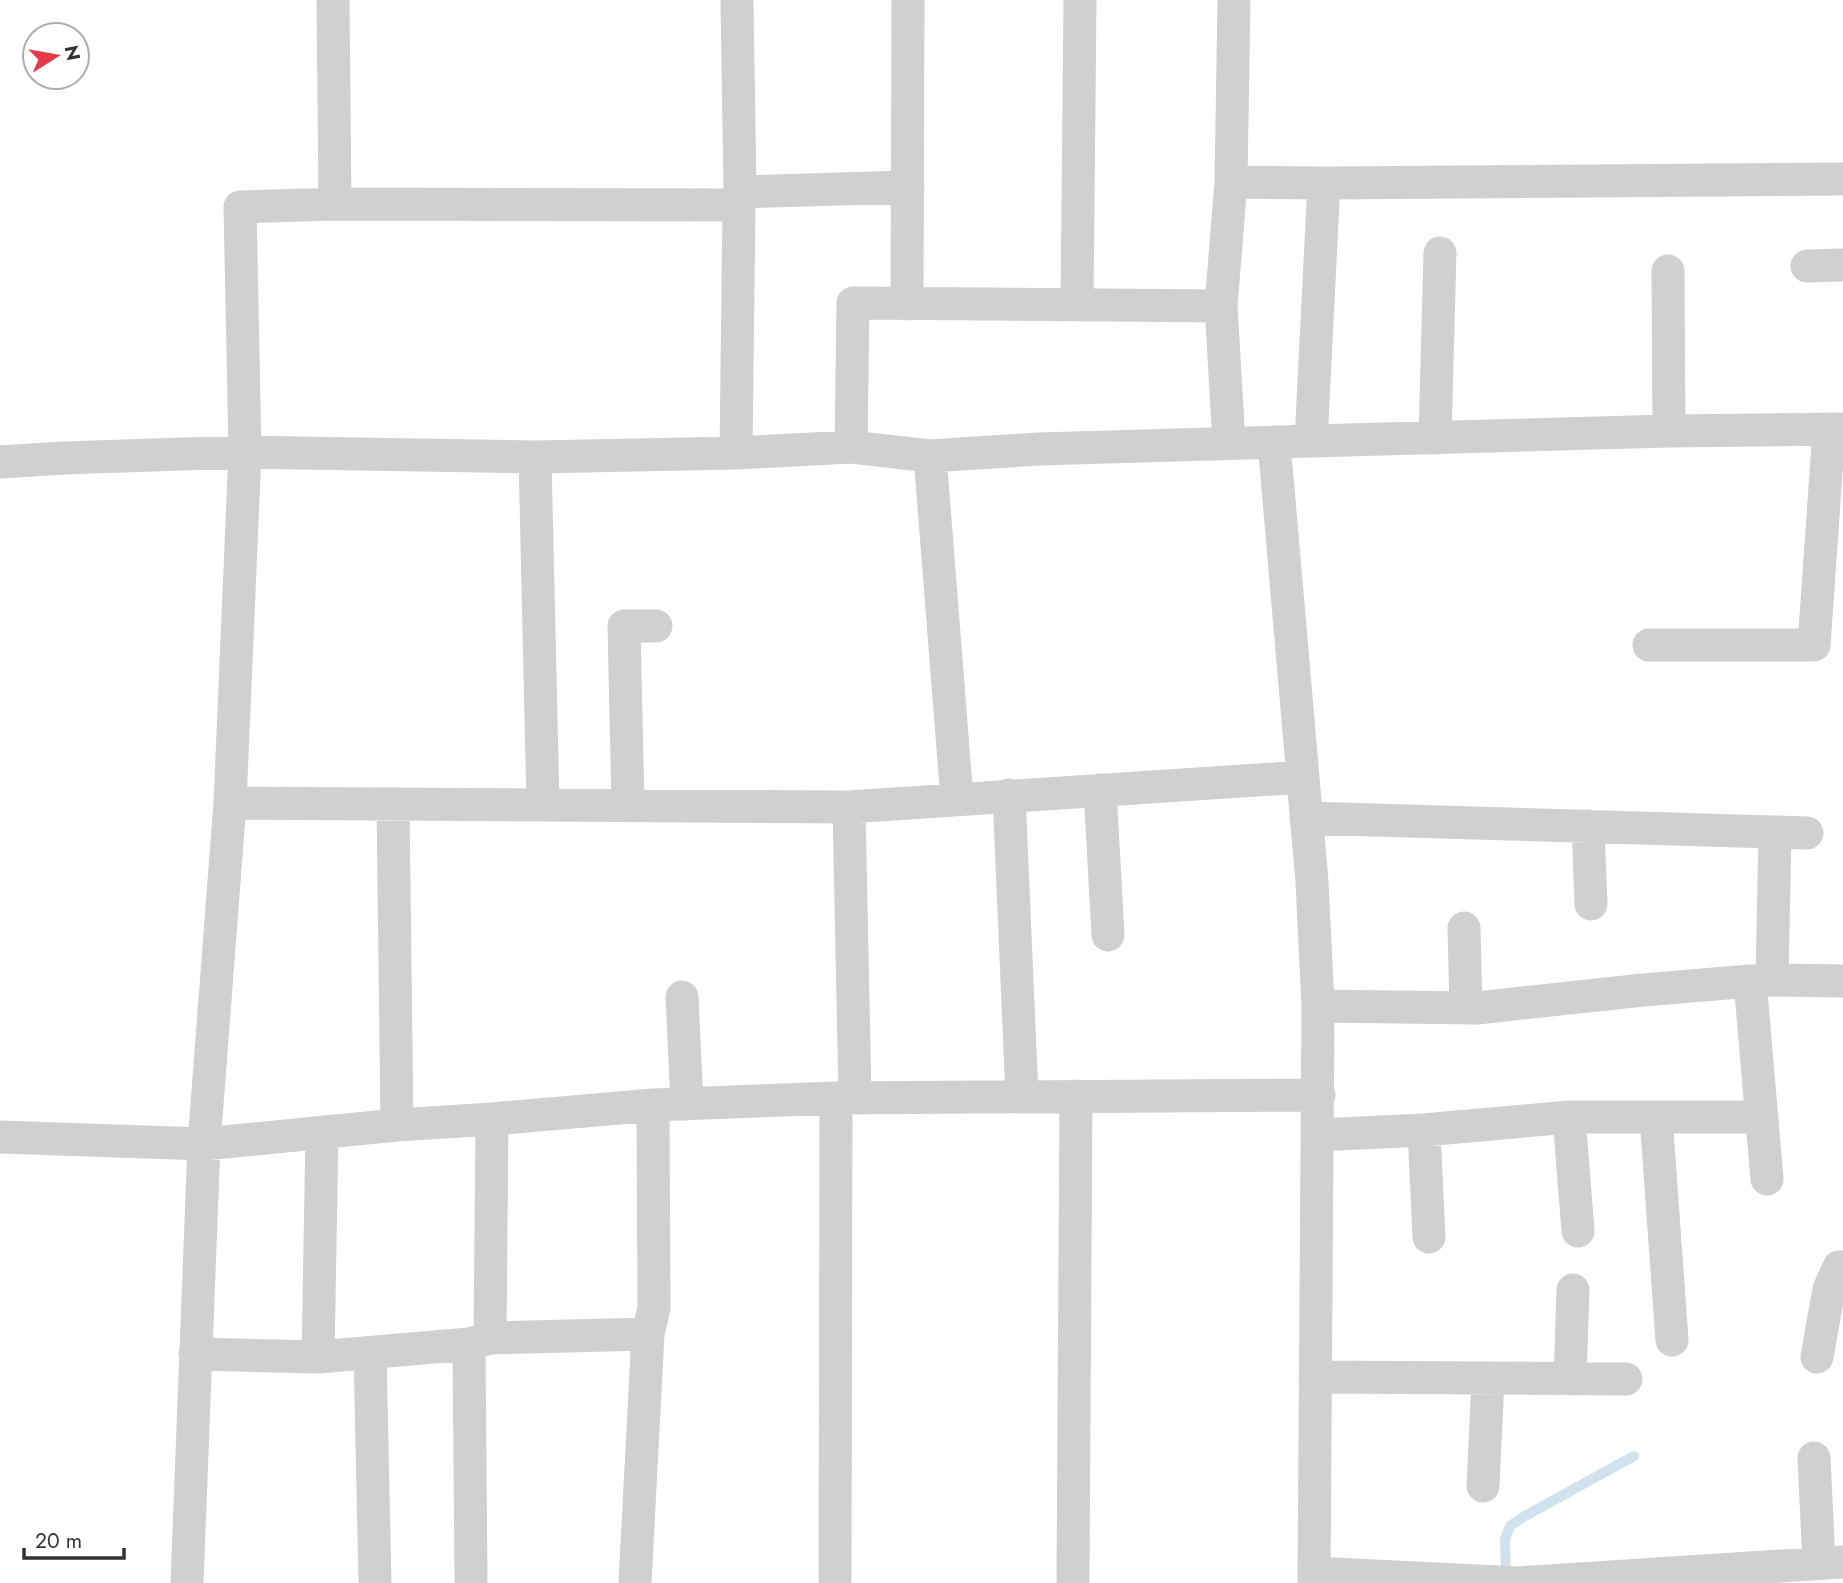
<svg xmlns="http://www.w3.org/2000/svg" width="1843" height="1583" viewBox="0 0 1843 1583" font-family="Jost,sans-serif">
<style>
.lines{fill:none;stroke-linecap:round;stroke-linejoin:round}
.stream{stroke:#cfe2ee;stroke-width:10}
.minor{stroke:#d0d0d0;stroke-width:33}
</style>
<rect width="100%" height="100%" fill="#fff"/>
<g class="lines">
<path class="stream" d="M1506,1574L1505,1539L1510,1526L1525,1516L1634,1456"/>
<path class="minor" d="M333,0L335,204
M1231,182L1324,183L1843,179
M740,192L908,187
M1807,266L1843,265
M1668,271L1669,431
M907,304L908,0
M1077,304L1080,0
M1435,438L1440,253
M1311,441L1324,183
M1274,442L1312,882L1318,1006L1314,1583
M1229,443L1221,306L1231,182L1234,0
M851,447L853,303L1221,306
M736,453L739,205L740,192L737,0
M930,456L957,799
M535,457L543,805
M0,462L63,458L245,452L535,457L736,453L851,447L930,456L1039,449L1311,441L1669,431L1843,429
M1649,645H1814L1829,430
M1100,790L1108,935
M1009,795L1022,1096
M230,803L849,807L1303,777
M393,804L397,1125
M628,806L624,626H656
M849,807L855,1098
M1306,818L1807,833
M1588,826L1591,904
M1464,928L1466,1008
M1772,980L1775,832
M1750,981L1767,1179
M682,997L687,1104
M1318,1006L1477,1008L1643,990L1750,981L1772,980L1843,981
M1569,1117L1578,1231
M1656,1117L1672,1340
M1424,1130L1429,1237
M1318,1135L1424,1130L1569,1117H1762
M0,1137L204,1144L397,1125L492,1119L653,1105L836,1098L1319,1095
M490,1338L492,1119
M469,1344L471,1583
M370,1353L375,1583
M195,1354L318,1357L469,1344L490,1338L648,1334
M318,1357L322,1133
M1817,1357L1829,1289L1839,1267H1843
M1315,1377L1626,1379
M1570,1379L1573,1290
M1814,1458L1819,1563
M1483,1486L1488,1379
M1314,1573L1518,1583L1843,1562
M187,1583L204,1144L230,803L245,452L240,207L335,204L739,205
M635,1583L648,1334L654,1308L653,1105
M835,1583L836,1098
M1073,1583L1076,1096"/>
</g>
<g transform="translate(56 56) rotate(79)"><circle r="33" fill="#ffffff" stroke="#adadad" stroke-width="2"/>
<path d="M0-5L12 26L0 18L-12 26Z" fill="#e63946"/>
<text y="-10" font-size="19" font-weight="bold" text-anchor="middle" fill="#333333">N</text>
</g>
<path d="M24 1548v10h100v-10" fill="none" stroke="#333333" stroke-width="3.5"/>
<text x="35" y="1548" font-size="21" fill="#333333" stroke="#ffffff" stroke-width="5" paint-order="stroke">20 m</text>
</svg>
